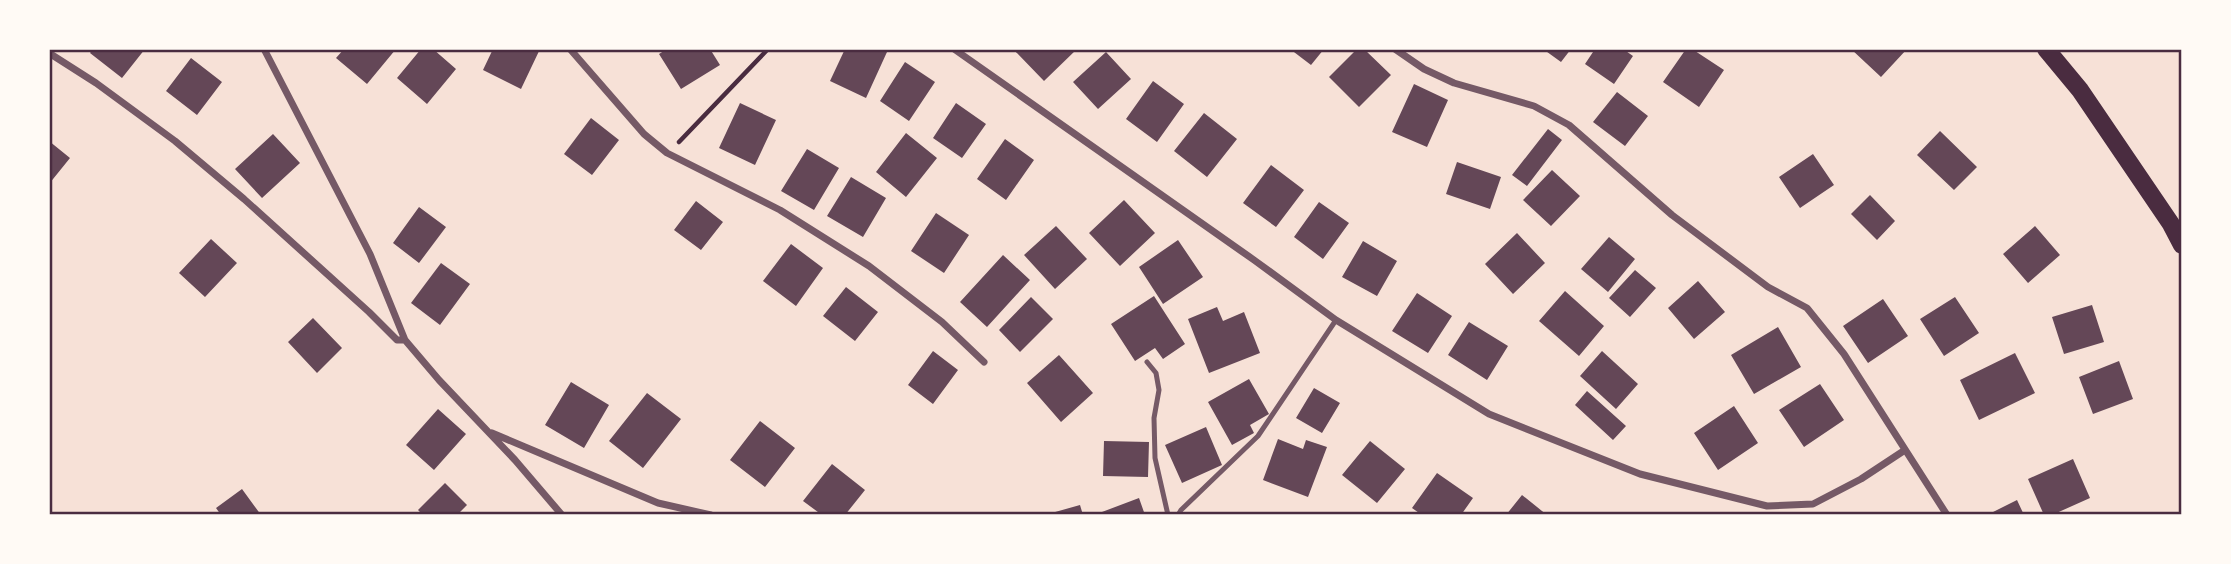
<svg xmlns="http://www.w3.org/2000/svg" width="2231" height="564" viewBox="0 0 2231 564" font-family="Rubik,sans-serif">
<style>
.building{fill:#644757}
.lines{fill:none;stroke-linecap:round;stroke-linejoin:round}
.path{stroke:#4a2c40;stroke-width:4.5}
.service{stroke:#755966;stroke-width:5}
.minor{stroke:#755966;stroke-width:7}
.primary{stroke:#4a2c40;stroke-width:18}
.neatline{fill:none;stroke:#4a2c40;stroke-width:2.5}
</style>
<rect width="100%" height="100%" fill="#f7e1d7"/>
<path class="building" d="M93,49H145L122,78L90,53Z
M344,49H396L367,84L336,58Z
M421,49H433L456,69L427,104L397,78Z
M493,49H540L521,89L483,70Z
M667,49H710L720,65L681,89L659,54Z
M845,49H880L887,52L866,98L830,81Z
M1013,49H1077L1044,81Z
M1290,49H1324L1311,65Z
M1357,49H1364L1391,75L1359,107L1329,77Z
M1543,49H1571L1561,62Z
M1595,49H1623L1633,56L1614,84L1585,64Z
M1686,49H1692L1724,70L1699,107L1663,82Z
M1851,49H1907L1881,77Z
M1106,52L1131,79L1098,109L1073,82Z
M191,58L222,82L197,115L166,91Z
M905,62L935,82L909,121L880,101Z
M1153,81L1184,104L1157,142L1126,119Z
M1414,84L1448,100L1427,147L1392,132Z
M1617,92L1648,116L1625,146L1593,122Z
M740,103L776,120L755,165L719,148Z
M956,103L986,124L962,158L933,138Z
M1204,113L1237,139L1207,177L1174,151Z
M591,118L619,140L592,175L564,154Z
M1548,129L1562,140L1527,186L1512,175Z
M1940,131L1977,167L1954,190L1917,155Z
M906,133L937,158L906,197L876,172Z
M273,134L300,163L262,198L235,169Z
M1005,139L1034,160L1006,200L977,179Z
M49,141L70,158L49,184Z
M807,149L839,168L814,210L781,191Z
M1813,154L1834,185L1800,208L1779,177Z
M1457,162L1501,177L1490,209L1446,194Z
M1271,165L1304,190L1276,227L1243,203Z
M1552,170L1580,196L1551,226L1523,200Z
M851,177L886,198L863,237L827,216Z
M1870,195L1895,221L1877,240L1851,214Z
M1124,200L1155,233L1120,266L1089,233Z
M696,201L723,222L701,250L674,230Z
M1319,202L1349,223L1323,259L1294,237Z
M419,207L446,227L419,263L393,243Z
M936,213L969,235L944,273L911,251Z
M1056,226L1087,259L1055,289L1024,255Z
M2035,226L2060,255L2028,283L2003,254Z
M1517,233L1545,263L1513,294L1485,264Z
M1609,237L1635,259L1608,292L1581,269Z
M211,239L237,263L205,297L179,273Z
M1178,240L1203,277L1163,304L1139,267Z
M1363,241L1397,261L1377,296L1342,277Z
M791,244L823,268L796,306L763,281Z
M1003,255L1030,280L987,327L960,302Z
M441,263L470,284L440,325L411,303Z
M1635,270L1656,288L1630,317L1609,298Z
M1698,281L1725,312L1694,339L1668,308Z
M846,287L878,312L855,341L823,316Z
M1565,291L1604,326L1579,356L1539,321Z
M1417,293L1452,316L1428,353L1392,331Z
M1154,296L1185,344L1163,359L1155,348L1135,361L1111,324Z
M1031,297L1053,319L1020,352L999,330Z
M1955,297L1979,333L1944,356L1920,319Z
M1883,299L1908,336L1868,363L1843,326Z
M2092,305L2104,342L2064,354L2052,317Z
M1217,307L1223,321L1244,312L1260,353L1209,373L1188,319Z
M313,318L342,348L317,373L288,342Z
M1469,322L1508,346L1487,380L1448,355Z
M1778,327L1801,367L1754,394L1731,355Z
M933,351L958,370L933,404L908,385Z
M1602,351L1638,384L1616,409L1580,376Z
M2015,353L2035,393L1979,420L1960,380Z
M1059,355L1093,393L1061,422L1027,383Z
M2119,361L2133,399L2093,414L2079,377Z
M1249,379L1269,414L1250,425L1254,433L1232,445L1208,402Z
M571,382L609,405L584,448L545,425Z
M1820,384L1844,420L1804,447L1779,410Z
M1314,388L1340,403L1322,433L1296,418Z
M1587,391L1626,426L1613,440L1575,405Z
M647,393L681,419L643,468L609,441Z
M1734,406L1758,443L1718,470L1694,433Z
M438,409L466,434L434,470L406,445Z
M760,421L795,448L765,487L730,460Z
M1206,427L1222,465L1182,483L1165,445Z
M1278,439L1303,449L1306,440L1327,447L1308,497L1263,480Z
M1104,441L1149,442L1148,477L1103,476Z
M1370,441L1405,469L1377,503L1342,475Z
M2073,459L2090,498L2052,515H2044L2028,479Z
M832,464L865,490L845,515H822L803,501Z
M1437,473L1473,498L1461,515H1422L1412,508Z
M445,483L467,505L457,515H423L418,510Z
M242,489L261,515H221L216,508Z
M1522,495L1547,515H1506Z
M1139,498L1145,515H1094Z
M2017,500L2024,515H1987Z
M1080,505L1083,515H1048V514Z"/>
<g class="lines">
<path class="path" d="M679,142L768,49"/>
<path class="service" d="M1147,362L1156,373L1159,390L1154,418L1155,458L1168,515
M1178,515L1181,510L1258,436L1336,320"/>
<path class="minor" d="M264,49L370,254L405,340L439,380L515,460L562,515
M570,49L644,134L667,153L780,210L869,266L942,322L984,362
M954,49L1254,260L1336,320L1489,414L1640,474L1767,506L1813,504L1861,479L1905,450
M1395,49L1424,69L1454,83L1534,106L1569,125L1672,215L1768,287L1807,308L1844,354L1947,515
M49,53L96,83L175,141L244,199L369,312L397,340H405
M492,433L658,503L711,515"/>
<path class="primary" d="M2046,49L2080,90L2171,224L2182,245"/>
</g>
<rect width="2231" height="564" fill="none" stroke="#fffaf5" stroke-width="102"/>
<rect x="51" y="51" width="2129" height="462" class="neatline"/>
</svg>
